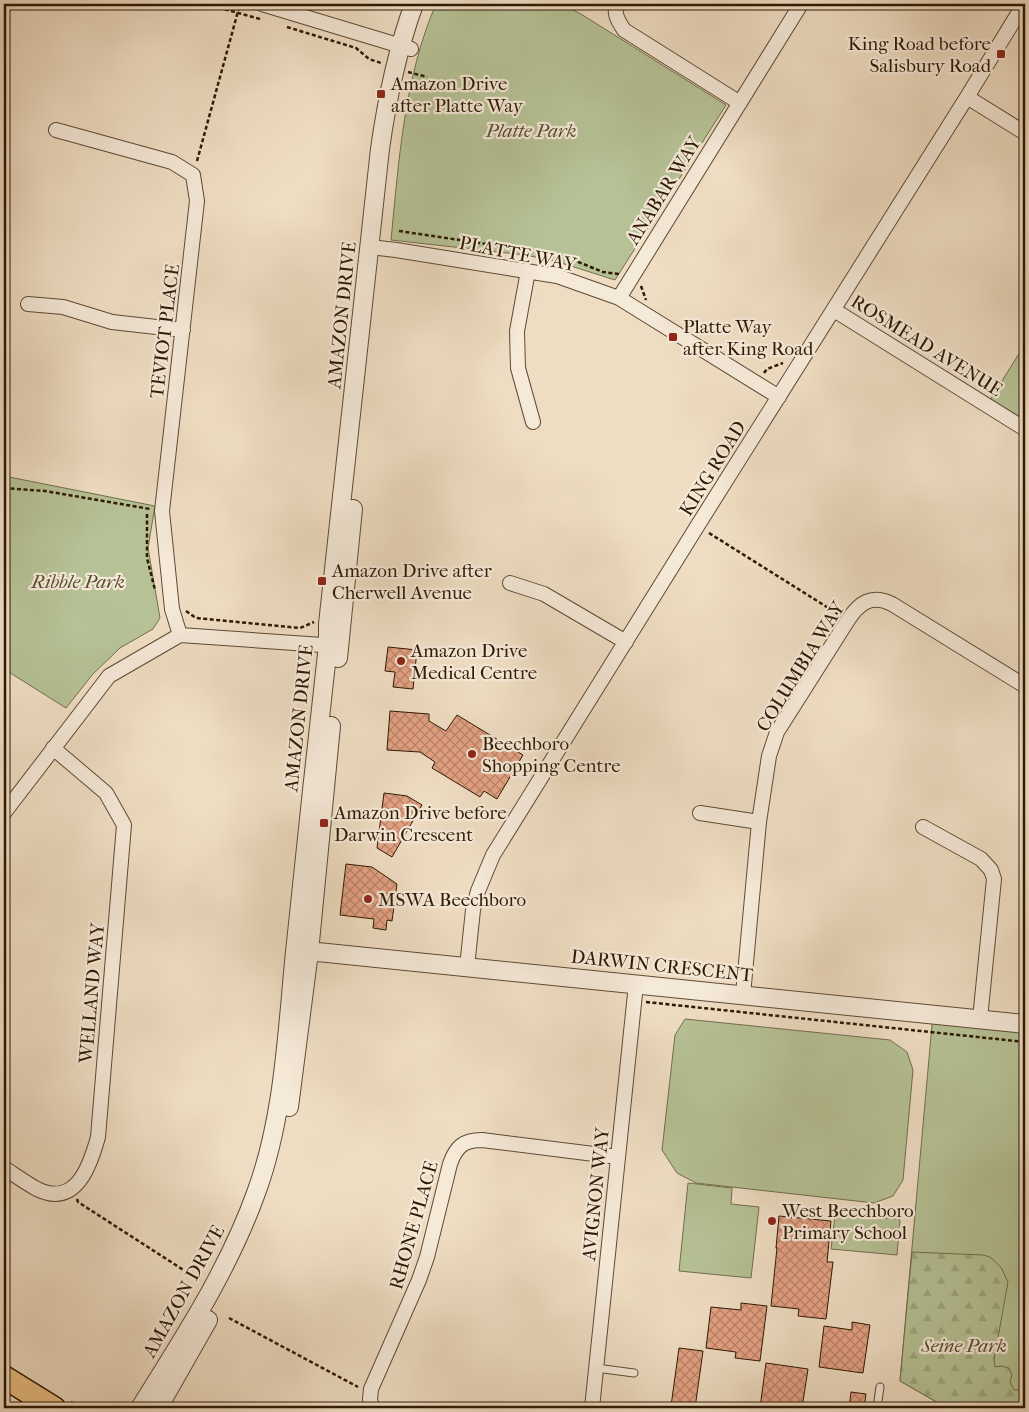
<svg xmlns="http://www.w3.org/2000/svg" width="1029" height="1412" viewBox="0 0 1029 1412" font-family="'IM FELL French Canon',serif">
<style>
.green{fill:#b6c296;stroke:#726e4d}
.forest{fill:url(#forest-firs);stroke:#726e4d}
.building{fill:url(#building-cross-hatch);stroke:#2d1904}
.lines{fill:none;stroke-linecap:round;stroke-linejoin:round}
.service-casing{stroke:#5e4a34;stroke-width:9}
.minor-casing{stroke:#5e4a34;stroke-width:16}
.tertiary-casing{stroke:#5e4a34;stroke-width:20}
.primary-casing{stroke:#2d1904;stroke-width:25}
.path{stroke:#2d1904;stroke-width:2.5;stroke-dasharray:4 2.5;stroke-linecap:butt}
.service{stroke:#f5e9d8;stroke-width:7}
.minor{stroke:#f5e9d8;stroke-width:14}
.tertiary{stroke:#f5e9d8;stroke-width:18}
.primary{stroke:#e8be82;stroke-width:22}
.poi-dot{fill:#8f2418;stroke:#f5e9d8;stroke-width:2}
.labels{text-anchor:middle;stroke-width:4.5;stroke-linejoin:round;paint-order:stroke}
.poi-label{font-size:19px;fill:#2d1904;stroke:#f5e9d8;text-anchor:start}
.park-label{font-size:19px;font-style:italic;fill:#564c30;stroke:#f5e9d8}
.street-label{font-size:19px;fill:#2d1904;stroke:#f5e9d8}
</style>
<defs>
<pattern id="forest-firs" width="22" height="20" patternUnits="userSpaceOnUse" patternTransform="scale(1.25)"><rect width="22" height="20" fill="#b6c296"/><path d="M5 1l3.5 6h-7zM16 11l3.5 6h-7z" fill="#9da680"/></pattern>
<pattern id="building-cross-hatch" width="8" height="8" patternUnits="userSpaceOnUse" patternTransform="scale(1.25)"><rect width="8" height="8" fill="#e5a284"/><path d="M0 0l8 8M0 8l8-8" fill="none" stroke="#ba836a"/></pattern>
</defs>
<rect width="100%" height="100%" fill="#efddc3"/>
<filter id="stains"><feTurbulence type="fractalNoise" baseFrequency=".004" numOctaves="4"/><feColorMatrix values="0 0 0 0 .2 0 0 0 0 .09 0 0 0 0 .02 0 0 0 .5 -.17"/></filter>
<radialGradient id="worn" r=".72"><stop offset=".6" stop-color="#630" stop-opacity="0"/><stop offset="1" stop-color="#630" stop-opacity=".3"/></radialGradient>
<path class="green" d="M436,4H560L581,14L726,105L615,280L555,261L525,255L391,240C399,160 404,78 436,4Z
M1025,344V421L990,400Z
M4,476L155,506L148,548L160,618L153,629L120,648L93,674L66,708L4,669Z
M933,1014L1025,1024V1408H947L900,1381Z
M685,1019L890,1040L907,1052L913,1070L903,1180L893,1196L874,1203L696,1183L677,1173L662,1150L675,1035Z
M688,1183L732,1188L731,1204L759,1207L751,1278L679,1271Z
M835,1215L900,1219L897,1255L831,1249Z"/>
<path class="forest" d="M912,1252L983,1255L990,1257L1001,1267L1008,1282L994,1360L995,1367L1002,1366L1009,1368L1012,1375L1010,1382L1014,1390L1025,1389V1408H947L900,1381Z"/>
<path class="building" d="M388,647L417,650L413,689L393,687L395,672L385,671Z
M390,711L429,714V721L446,731L457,715L523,755L497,799L484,791L480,797L432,768L435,762L420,752L387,750Z
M384,793L407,796L422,805L392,857L377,848Z
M346,864L372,867L397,884L392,921L387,920L386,930L373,928L374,919L340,915Z
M779,1216L831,1221L827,1262H833L826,1319L798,1316L799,1309L771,1306L777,1248H776Z
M741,1303L767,1306L760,1361L735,1358L736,1352L706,1348L711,1307L741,1310Z
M852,1322L870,1325L863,1373L819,1367L824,1326L852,1330Z
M679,1348L703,1351L695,1408L671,1406Z
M766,1363L808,1369L802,1408H760Z
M851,1392L866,1394L864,1408H849Z"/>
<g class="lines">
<g class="service-casing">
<path id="service" d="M596,1368L634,1373
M877,1408L880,1387"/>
</g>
<g class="minor-casing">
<path id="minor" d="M262,4L411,49
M617,4C613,14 619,22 624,30L740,103
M967,97L1025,133
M56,130L172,162L193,175L197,201L162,511L172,609L180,635
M370,247L396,250L557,276L619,298L779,397
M528,271L517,331L518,368L533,422
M619,298L801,4
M28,304L63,307L112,322L183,330
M834,310L1025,429
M510,583L544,594L626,642
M4,813L109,676L180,635L337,646
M700,813L759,822
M923,827L981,859L991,870L994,879L980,1019
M467,967L473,910L478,891L493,855L698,525L967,97L1024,4
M743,995L759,822L769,756L777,732L848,620C859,603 871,594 892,604L1025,686
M4,1168C15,1175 26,1183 37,1189C76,1208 90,1166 98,1137L124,825L106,793L53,748
M372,1408L370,1399L371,1389L419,1280L427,1257L450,1164C456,1147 463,1140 482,1140L618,1157
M592,1408L636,984"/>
</g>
<g class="tertiary-casing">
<path id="tertiary" d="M338,658L353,509
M298,950L1025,1024
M289,1107L309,952L331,726
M140,1408C183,1339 228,1271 256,1193C284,1118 287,1032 295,952C305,850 317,747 328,645V624L380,149C387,99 397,51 414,4
M158,1408L208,1320"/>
</g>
<g class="primary-casing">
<path id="primary" d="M4,1377L54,1408"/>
</g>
<path class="path" d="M206,4L260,19
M287,27L356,48L369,59L381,63
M408,72L427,77
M197,161L240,4
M399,231L561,255L603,272L619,274
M641,286L646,300
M764,373L767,369L783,363
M4,488L45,491L150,509
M147,514V558L155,590
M709,533L838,614
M186,611L196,618L300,628L314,622
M646,1002L1025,1042
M77,1199L78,1202L199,1280
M229,1318L358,1387
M71,1402L81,1408"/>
<use href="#service" class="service"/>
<use href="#minor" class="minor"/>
<use href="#tertiary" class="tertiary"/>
<use href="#primary" class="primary"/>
</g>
<g class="poi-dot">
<rect x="996" y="49" width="10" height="10" rx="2.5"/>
<rect x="376" y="89" width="10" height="10" rx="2.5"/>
<rect x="668" y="332" width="10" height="10" rx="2.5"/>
<rect x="317" y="576" width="10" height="10" rx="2.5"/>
<circle cx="401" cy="661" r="5"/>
<circle cx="472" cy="754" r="5"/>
<rect x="319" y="818" width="10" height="10" rx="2.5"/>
<circle cx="368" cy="899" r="5"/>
<circle cx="772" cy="1221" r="5"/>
</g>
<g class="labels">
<g class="poi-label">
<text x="991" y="50" text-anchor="end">King Road before<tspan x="991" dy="22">Salisbury Road</tspan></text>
<text x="391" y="90">Amazon Drive<tspan x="391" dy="22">after Platte Way</tspan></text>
<text x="683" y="333">Platte Way<tspan x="683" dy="22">after King Road</tspan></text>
<text x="332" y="577">Amazon Drive after<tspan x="332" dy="22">Cherwell Avenue</tspan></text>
<text x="411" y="657">Amazon Drive<tspan x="411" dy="22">Medical Centre</tspan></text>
<text x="482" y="750">Beechboro<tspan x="482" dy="22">Shopping Centre</tspan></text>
<text x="334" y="819">Amazon Drive before<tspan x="334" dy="22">Darwin Crescent</tspan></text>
<text x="378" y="906">MSWA Beechboro</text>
<text x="782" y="1217">West Beechboro<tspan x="782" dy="22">Primary School</tspan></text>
</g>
<g class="park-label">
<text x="531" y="137">Platte Park</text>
<text x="78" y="588">Ribble Park</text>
<text x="964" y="1352">Seine Park</text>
</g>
<g class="street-label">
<text transform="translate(663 190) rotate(-58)" y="7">ANABAR WAY</text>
<text transform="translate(518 253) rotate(11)" y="7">PLATTE WAY</text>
<text transform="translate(341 315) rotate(-84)" y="7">AMAZON DRIVE</text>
<text transform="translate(164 331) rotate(-83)" y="7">TEVIOT PLACE</text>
<text transform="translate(927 345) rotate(32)" y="7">ROSMEAD AVENUE</text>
<text transform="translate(712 468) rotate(-58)" y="7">KING ROAD</text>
<text transform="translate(800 666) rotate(-58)" y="7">COLUMBIA WAY</text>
<text transform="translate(298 718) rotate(-84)" y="7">AMAZON DRIVE</text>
<text transform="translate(662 965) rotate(6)" y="7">DARWIN CRESCENT</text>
<text transform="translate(91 993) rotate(-85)" y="7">WELLAND WAY</text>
<text transform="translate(595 1194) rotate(-84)" y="7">AVIGNON WAY</text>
<text transform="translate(413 1225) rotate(-74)" y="7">RHONE PLACE</text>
<text transform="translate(183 1291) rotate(-61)" y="7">AMAZON DRIVE</text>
</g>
</g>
<rect width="1029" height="1412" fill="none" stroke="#efddc3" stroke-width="20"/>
<rect x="5" y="5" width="1019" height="1402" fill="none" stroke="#2d1904" stroke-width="2.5"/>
<rect x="10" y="10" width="1009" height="1392" fill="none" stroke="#2d1904"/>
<rect width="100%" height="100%" filter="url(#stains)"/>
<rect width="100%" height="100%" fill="url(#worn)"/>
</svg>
